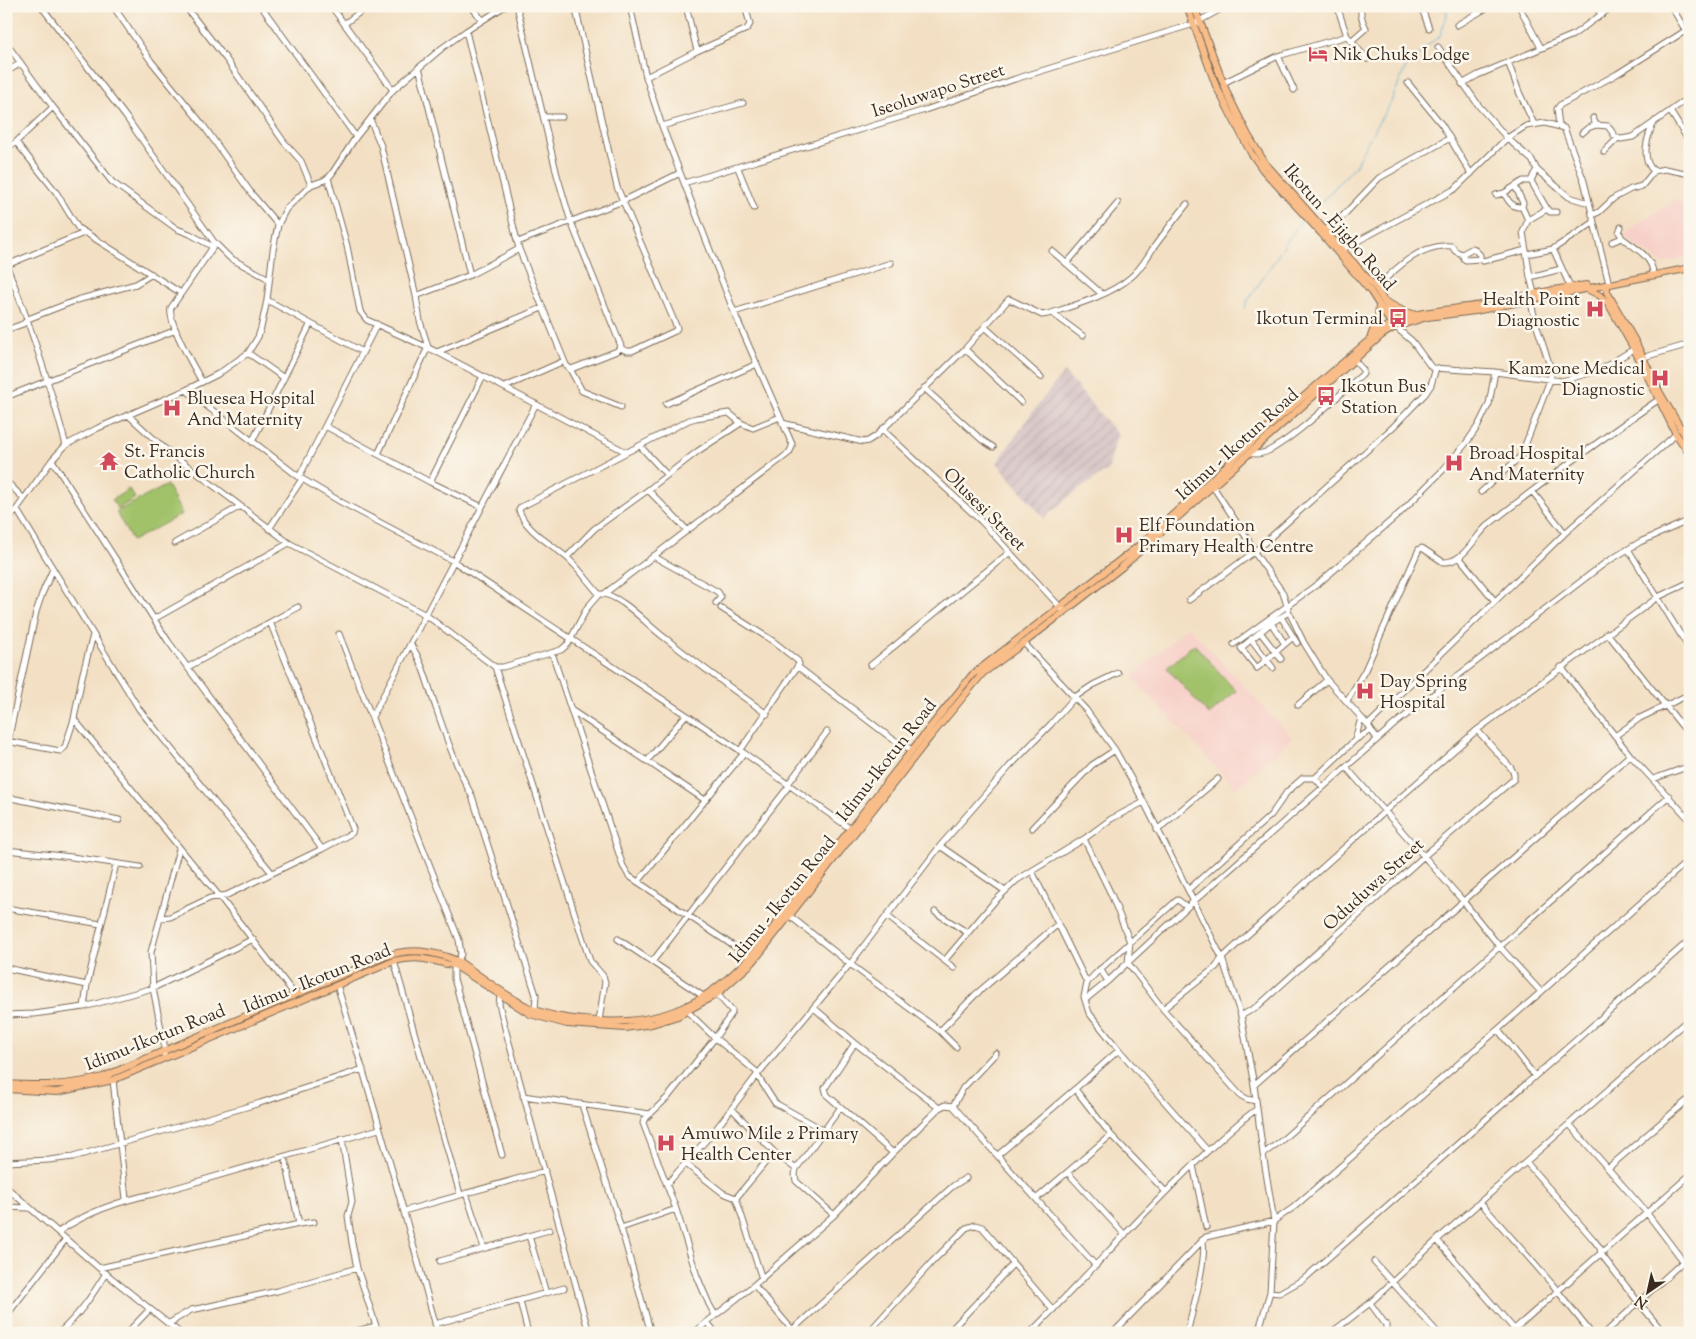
<svg xmlns="http://www.w3.org/2000/svg" width="1696" height="1339" viewBox="0 0 1696 1339" font-family="'Sorts Mill Goudy',serif">
<style>
.built{fill:#f7d1c9}
.industrial{fill:url(#industrial-furrows)}
.garden{fill:#a2c26a;stroke:#6e7644}
.lines{fill:none;stroke-linecap:round;stroke-linejoin:round}
.stream{stroke:#52aacf;stroke-width:1}
.minor-casing{stroke:#7b6a58;stroke-width:7}
.major-casing{stroke:#7b6a58;stroke-width:8}
.minor{stroke:#fff;stroke-width:5}
.major{stroke:#f8bd89;stroke-width:6}
.labels{text-anchor:middle;stroke-width:5;stroke-linejoin:round;paint-order:stroke}
.poi-label{font-size:18px;fill:#3b2a1e;stroke:#fbf7ec;text-anchor:start}
.street-label{font-size:18px;fill:#3b2a1e;stroke:#fbf7ec}
</style>
<defs>
<pattern id="industrial-furrows" width="10" height="10" patternUnits="userSpaceOnUse" patternTransform="scale(1.25)"><rect width="10" height="10" fill="#d2bfc1"/><path d="M-1 1l2-2M0 10L10 0M9 11l2-2" fill="none" stroke="#b5a4a5"/></pattern>
</defs>
<rect width="100%" height="100%" fill="#fbf7ec"/>
<filter id="ink" filterUnits="userSpaceOnUse"><feTurbulence type="fractalNoise" baseFrequency=".02" numOctaves="2"/><feDisplacementMap in="SourceGraphic" scale="10" xChannelSelector="R" yChannelSelector="G"/><feConvolveMatrix kernelMatrix="1 2 1 2 8 2 1 2 1" color-interpolation-filters="sRGB"/></filter>
<filter id="wash" filterUnits="userSpaceOnUse"><feTurbulence type="fractalNoise" baseFrequency=".0096" numOctaves="4" result="noise"/><feDisplacementMap in="SourceGraphic" scale="20" xChannelSelector="R" yChannelSelector="G"/><feGaussianBlur stdDeviation="1.12" result="paint"/><feColorMatrix in="noise" values="0 0 0 0 0 0 0 0 0 0 0 0 0 0 0 0 0 1.4 0 .05"/><feComposite in="paint" operator="in"/></filter>
<g filter="url(#wash)">
<rect width="100%" height="100%" fill="#f3e0c4"/>
<path class="built" d="M1675,198L1690,210V255L1664,264L1622,236L1638,223L1667,206Z
M1188,626L1292,738L1236,789L1132,677Z"/>
<path class="industrial" d="M1064,372L1119,436L1116,438L1109,467L1106,471L1070,496L1044,518L997,463L1031,414Z"/>
<path class="garden" d="M167,485L182,514L132,541L116,512Z
M129,489L135,498L118,509L112,500Z
M1194,644L1236,691L1209,715L1167,668Z"/>
<g class="lines">
<path class="stream" d="M1313,211L1355,166L1371,135L1391,102L1405,69L1425,48L1440,36L1447,15L1446,6
M1245,308L1247,302L1300,222"/>
</g>
</g>
<g filter="url(#ink)">
<g class="lines">
<g class="minor-casing">
<path id="minor" d="M41,6L126,117L214,242
M113,6L151,61L203,125L251,193L278,225
M185,6L226,59L284,142L301,161L311,185
M261,6L356,137
M331,6L393,90
M471,6L482,20
M575,6L617,187L677,328L675,331L632,351H627L620,348
M686,6L697,51
M1337,6L1347,36L1367,59
M1421,6L1429,28
M1519,6L1541,48
M1595,6L1602,15
M1671,6L1690,38
M344,24L368,6
M1457,25L1490,6
M466,31L519,249L566,365L570,369L574,368L617,351L621,346L571,222L557,175L517,6
M1351,41L1366,28C1362,21 1360,14 1361,6
M6,43L53,107L112,182L177,229L190,234L213,247L214,242L230,258L269,279
M1438,47L1479,106L1507,138L1532,160L1537,170L1569,197L1589,203
M1278,56L1294,90
M1508,62L1519,92L1534,124
M419,67L470,275
M6,72L21,63
M646,77L697,51L747,29L750,24L745,6
M1223,83L1278,56L1347,36
M1408,83L1442,125L1471,174
M1462,84L1478,75L1573,35L1613,6
M1670,111L1690,143
M544,117H562
M1593,118L1596,125L1608,126L1614,135L1618,138L1621,139L1633,137L1690,97
M370,119L381,146L416,296L420,321L428,347L378,454
M662,126L743,103
M1559,126L1557,109L1560,105L1617,74L1685,31
M1582,133L1588,128L1596,125
M16,142L56,192L78,228L181,293
M6,149L16,142L53,107
M1604,152L1618,138
M738,168L754,208
M1537,170L1534,174L1531,181L1547,209L1550,212H1556
M1654,171C1640,160 1647,135 1655,121
M328,178L347,246L360,311L367,320L437,352L626,452
M684,183L925,110L1015,79L1194,24L1226,6
M1515,186L1523,203L1522,207
M1504,193L1523,181H1531
M1496,195L1504,193C1508,201 1512,208 1522,207L1528,220L1523,232L1530,277L1534,293
M1592,215L1599,212L1614,198L1631,189L1642,186L1654,171L1665,169L1690,174
M1528,220L1547,209
M1621,227L1619,232L1622,238
M1325,231L1338,221L1379,178L1450,138
M518,242L623,201L680,173
M1612,242L1622,238C1634,247 1653,257 1653,274
M1343,249L1455,189L1507,138L1526,126L1545,123L1564,128L1584,181L1609,284
M1553,249L1570,286
M1052,251L1102,294
M1462,254L1473,248L1480,255V259
M1527,254L1553,249L1593,223
M1067,263L1118,203
M6,264C30,323 49,383 66,445
M7,265L84,233
M1530,277L1561,269
M1376,288C1396,268 1421,243 1452,246L1455,251L1462,254L1464,259L1466,260L1480,259L1483,261L1526,250
M416,296L470,275L519,249
M267,300L363,352
M734,312L891,263
M1052,313L1083,336
M985,327L1041,377
M6,330L23,324L28,319L77,300L136,284L152,274
M1399,330L1412,341L1431,367L1433,368L1495,372L1562,381L1600,370L1634,349
M965,349L1021,402
M437,352L542,308
M248,353L284,378
M1644,357L1690,344
M570,369L582,391L621,407
M202,382C194,367 167,322 171,308L213,247
M505,387L564,361
M924,388L982,440L993,447
M186,390L299,477L341,502L453,561L744,753L852,830
M6,397L176,330
M666,404L757,364
M129,416L164,448L289,543L426,615L495,667H503L561,650L568,644L587,608L599,594C608,593 616,598 623,603C638,613 650,627 665,638C698,664 732,689 767,714
M782,423L863,442L868,441L876,436L965,349L1009,299L1042,315L1048,314C1073,306 1111,295 1131,277C1141,269 1147,257 1154,247C1165,232 1176,218 1187,204
M325,426L430,482L478,505
M882,429L982,522L1062,609
M1680,429L1690,424
M252,442L310,325
M640,446L667,475
M1249,453C1256,455 1265,453 1272,449C1303,431 1335,398 1363,374V370L1354,360
M52,460L168,641L322,849
M299,477L377,324
M6,481L24,499
M430,482L483,376
M1212,485L1252,546L1254,552L1283,593L1289,612L1304,643L1327,680L1368,725L1377,739
M648,490L687,530
M1532,491L1565,533
M1481,492L1521,456L1550,380L1552,372L1537,327L1530,299
M17,510L139,709L272,873
M6,524L52,460L66,445L98,428L186,390L218,374L248,353L258,337L261,328L267,300L273,250L278,225L286,209L311,185L325,180L331,175L356,137L393,90L442,48L466,31L505,6
M269,529L302,479
M175,543L239,507
M1628,549L1690,650
M653,556L718,592L721,597L716,603
M567,557L594,529L648,490L698,451L741,423
M1459,557L1494,600
M599,594C588,582 578,566 565,556C550,543 525,530 519,510L521,507L689,420L696,418L729,413L741,423L753,428L780,417
M604,594L789,453L792,447V444L734,312L662,126L646,77L630,6
M1189,600L1254,552L1393,427L1425,394L1431,385L1436,368
M721,608L773,641L798,661L799,664L740,751
M1289,612L1281,617L1297,643
M1281,617L1271,623L1241,648L1257,668L1293,637
M154,619L289,543
M1271,623L1285,644
M1260,632L1281,659
M1607,633L1690,736
M339,634L459,940L461,954L458,961
M93,635L82,677L74,719L220,897L295,995
M1251,639L1273,668
M1024,643L1086,710L1115,750L1144,802L1222,958L1241,1016L1254,1085L1263,1154L1274,1221L1270,1292L1258,1333
M1234,644L1319,583L1400,513L1443,470L1467,442L1478,426L1489,404L1495,372
M411,645C423,663 427,682 434,702C445,734 456,767 472,796L536,995L535,1010
M552,653L623,866L629,876L750,957
M871,665L1010,552
M188,667L298,607
M495,667L590,961L603,976L605,982L599,1021
M798,667L891,738L912,750
M1561,667L1630,755L1690,820
M1347,701L1365,670L1419,549L1422,548L1443,562C1464,563 1474,537 1488,525C1544,481 1600,440 1658,400
M1298,705L1327,680
M571,710L705,800
M372,717L536,404
M1368,725L1565,533L1676,434
M1615,736L1640,718L1690,694
M1355,740L1361,718
M7,741L60,751L65,747L74,719
M8,741L36,612L42,594L53,569
M647,761L685,716
M1346,767L1463,901L1500,947L1541,992
M1653,779L1690,766
M788,784L827,732
M1323,787L1315,778L1355,740L1371,730
M6,797L119,820
M1032,828L1092,765L1115,750
M1157,830L1218,779
M1084,839L1111,894L1130,942L1128,963L1163,1009L1240,1095L1247,1099L1256,1101
M940,846L1005,891
M6,850L72,857L140,867
M1032,871L1087,983
M638,882L744,753
M1188,890L1271,815L1287,792L1303,778H1315
M1187,907L1178,900L1176,901L1095,974L1087,983L1084,997L1089,1013L1119,1050L1208,1151
M6,908L101,924
M935,912L968,933
M790,916L850,964L940,1031L956,1047
M887,916L954,968
M161,918L170,917L210,898L227,895L322,849L352,833L353,829L270,622
M618,939L703,996
M945,960L994,902L1017,880L1084,839L1111,819L1144,802
M394,961L460,1194
M652,962L789,786
M454,965V979L457,989L502,1155
M6,968L87,985
M1100,969L1108,981
M337,985C373,1100 405,1216 438,1333
M500,996L499,1004L505,1028L589,1333
M1085,1000L1108,981L1194,901L1396,723L1605,563L1640,542L1690,520
M84,1007L87,985L116,864
M814,1008L855,1043L939,1108
M1163,1009L1216,967L1222,958L1385,811L1477,730L1658,597L1690,582
M687,1011L715,1038L758,1073
M6,1015L34,1014L84,1007L153,988L253,939
M1241,1016L1258,1006L1424,856L1514,779V774L1511,768L1477,730
M1498,1030L1535,1076
M940,1031L975,995L1058,924
M855,1043L825,1088L827,1095L893,1153
M164,1054V1044L153,988L151,952L179,849
M757,1075L775,1103L825,1131
M113,1080L126,1199
M1254,1085L1630,755
M1075,1089L1119,1050
M523,1096L650,1114
M582,1105L621,1228L651,1333
M953,1106L963,1088L996,1053
M732,1109L774,1152L796,1169
M1570,1125L1646,1212L1690,1270
M342,1139L352,1202L348,1216L352,1243L357,1268L376,1326
M1263,1154L1281,1141L1669,796
M998,1155L1075,1089L1111,1135L1165,1191
M285,1157L299,1224
M6,1162L49,1160L73,1157L260,1103L363,1069
M1526,1162L1593,1239L1600,1248L1601,1254L1639,1303L1664,1333
M686,1164L723,1193L736,1198
M1193,1165L1206,1227
M1608,1168L1690,1098
M1068,1173L1125,1235
M667,1184L716,1129L757,1075L850,964L940,846L1010,766L1051,724L1075,697L1093,685L1118,673
M6,1187L99,1268L180,1333
M466,1193L484,1248
M1036,1199L1111,1135
M1480,1202L1552,1284L1591,1333
M6,1207L28,1208
M404,1211L545,1171
M834,1215L796,1181L795,1175L796,1169L841,1107
M621,1228L676,1209
M58,1232C89,1211 121,1200 158,1193L379,1129
M529,1236L546,1293
M1437,1240L1514,1329
M440,1261L549,1230
M1374,1262L1438,1333
M99,1268L299,1224L314,1222
M762,1279L736,1198L774,1152
M754,1285L795,1333
M1270,1292L1279,1293L1304,1279L1690,940
M520,1301L528,1333
M1370,1303L1386,1325V1333
M715,1315L709,1304L697,1276L676,1209L643,1123L644,1120L668,1097L715,1038L732,1013V1011L717,994
M6,1316L66,1239
M707,1322L754,1285L834,1215L893,1153L939,1108L945,1105L953,1106L1096,1266
M168,1324L191,1310L201,1308L277,1291L357,1268
M435,1324L564,1288
M792,1330L953,1186L966,1178
M59,1333C79,1315 92,1296 106,1273
M127,1333L150,1309
M349,1333L376,1326L378,1333
M694,1333L707,1322L716,1333
M868,1333L932,1262L966,1228L975,1225L982,1227L1053,1310
M948,1333L1013,1264
M1030,1333C1085,1278 1137,1219 1193,1165C1213,1146 1234,1125 1257,1109
M1113,1333L1206,1237L1274,1221L1294,1207L1541,992L1690,859
M1187,1333C1191,1317 1209,1251 1202,1240
M1331,1333L1370,1303L1437,1240L1690,1018
M1510,1333L1690,1175
M1605,1333L1690,1255"/>
</g>
<g class="major-casing">
<path id="major" d="M1187,6L1216,86L1251,153L1263,170L1322,234L1371,292L1392,325
M1194,6L1227,93L1248,135L1265,163L1376,288L1398,324
M1607,285V292L1636,343L1660,393L1690,444
M1587,289L1599,295L1608,303L1634,349L1676,434L1690,455
M1386,302L1403,311L1413,314
M1371,336L1378,317L1379,305
M6,1084C41,1086 68,1086 103,1077L384,957C409,947 433,951 458,961C481,976 503,995 528,1007C550,1017 574,1020 598,1021C662,1025 706,1004 750,957L912,750L972,675L1142,543L1272,424L1382,329C1412,309 1447,311 1481,305C1516,298 1551,289 1587,285
M6,1089L57,1092L113,1080L394,961C406,958 417,957 430,960C438,961 446,965 454,965L530,1014L567,1024L625,1028L652,1024L678,1016L717,994L753,962L930,737L983,673L1024,643L1122,567L1382,335L1395,327L1427,317L1475,311L1690,268"/>
</g>
<use href="#minor" class="minor"/>
<use href="#major" class="major"/>
</g>
</g>
<defs>
<g id="hotel-bare" transform="scale(1.5)"><path d="M-6-4.5h1.5V1H6V5H4.5V3h-9V5H-6ZM-4 0a1.8 1.8 0 1 1 3.6 0ZM.5 0V-2.5h3Q6-2.5 6 0Z" fill="#d1495b" stroke="#fbf7ec" stroke-width="2.5" paint-order="stroke"/></g>
<g id="hospital-bare" transform="scale(1.5)"><path d="M-5-5h3v3.5h4V-5h3V5h-3V1.5h-4V5h-3Z" fill="#d1495b" stroke="#fbf7ec" stroke-width="2.5" paint-order="stroke"/></g>
<g id="bus-bare" transform="scale(1.5)"><path d="M-5-6H5V4H4V6H2V4H-2V6H-4V4H-5ZM-3.5-4V0h7V-4ZM-3.5 1.2v1.5H-2V1.2ZM2 1.2v1.5H3.5V1.2Z" fill="#d1495b" stroke="#fbf7ec" stroke-width="2.5" paint-order="stroke"/></g>
<g id="temple-bare" transform="scale(1.5)"><path d="M0-6L5-2H3V0L6.5 2.5H4V6H1.5V3h-3V6H-4V2.5H-6.5L-3 0V-2H-5Z" fill="#d1495b" stroke="#fbf7ec" stroke-width="2.5" paint-order="stroke"/></g>
</defs>
<g fill-rule="evenodd">
<use href="#hotel-bare" x="1318" y="54"/>
<use href="#hospital-bare" x="1595" y="309"/>
<use href="#bus-bare" x="1398" y="318"/>
<use href="#hospital-bare" x="1660" y="378"/>
<use href="#bus-bare" x="1326" y="396"/>
<use href="#hospital-bare" x="172" y="408"/>
<use href="#temple-bare" x="109" y="461"/>
<use href="#hospital-bare" x="1454" y="463"/>
<use href="#hospital-bare" x="1124" y="535"/>
<use href="#hospital-bare" x="1365" y="691"/>
<use href="#hospital-bare" x="666" y="1143"/>
</g>
<g class="labels">
<g class="poi-label">
<text x="1333" y="60">Nik Chuks Lodge</text>
<text x="1580" y="305" text-anchor="end">Health Point<tspan x="1580" dy="21">Diagnostic</tspan></text>
<text x="1383" y="324" text-anchor="end">Ikotun Terminal</text>
<text x="1645" y="374" text-anchor="end">Kamzone Medical<tspan x="1645" dy="21">Diagnostic</tspan></text>
<text x="1341" y="392">Ikotun Bus<tspan x="1341" dy="21">Station</tspan></text>
<text x="187" y="404">Bluesea Hospital<tspan x="187" dy="21">And Maternity</tspan></text>
<text x="124" y="457">St. Francis<tspan x="124" dy="21">Catholic Church</tspan></text>
<text x="1469" y="459">Broad Hospital<tspan x="1469" dy="21">And Maternity</tspan></text>
<text x="1139" y="531">Elf Foundation<tspan x="1139" dy="21">Primary Health Centre</tspan></text>
<text x="1380" y="687">Day Spring<tspan x="1380" dy="21">Hospital</tspan></text>
<text x="681" y="1139">Amuwo Mile 2 Primary<tspan x="681" dy="21">Health Center</tspan></text>
</g>
<g class="street-label">
<text transform="translate(938 90) rotate(-18)" y="6">Iseoluwapo Street</text>
<text transform="translate(1340 227) rotate(49)" y="6">Ikotun - Ejigbo Road</text>
<text transform="translate(1237 444) rotate(-42)" y="6">Idimu - Ikotun Road</text>
<text transform="translate(985 509) rotate(45)" y="6">Olusesi Street</text>
<text transform="translate(886 760) rotate(-52)" y="6">Idimu-Ikotun Road</text>
<text transform="translate(1373 884) rotate(-42)" y="6">Oduduwa Street</text>
<text transform="translate(782 899) rotate(-51)" y="6">Idimu - Ikotun Road</text>
<text transform="translate(317 978) rotate(-22)" y="6">Idimu - Ikotun Road</text>
<text transform="translate(155 1037) rotate(-22)" y="6">Idimu-Ikotun Road</text>
</g>
</g>
<rect width="1696" height="1339" fill="none" stroke="#fbf7ec" stroke-width="25"/>
<g transform="translate(1648 1292) rotate(214)" stroke="#fbf7ec" stroke-width="4" paint-order="stroke">
<path d="M0-4L9 19L0 12L-9 19Z" fill="#3b2a1e"/>
<text y="-8" font-size="14" font-weight="bold" text-anchor="middle" fill="#3b2a1e">N</text>
</g>
</svg>
